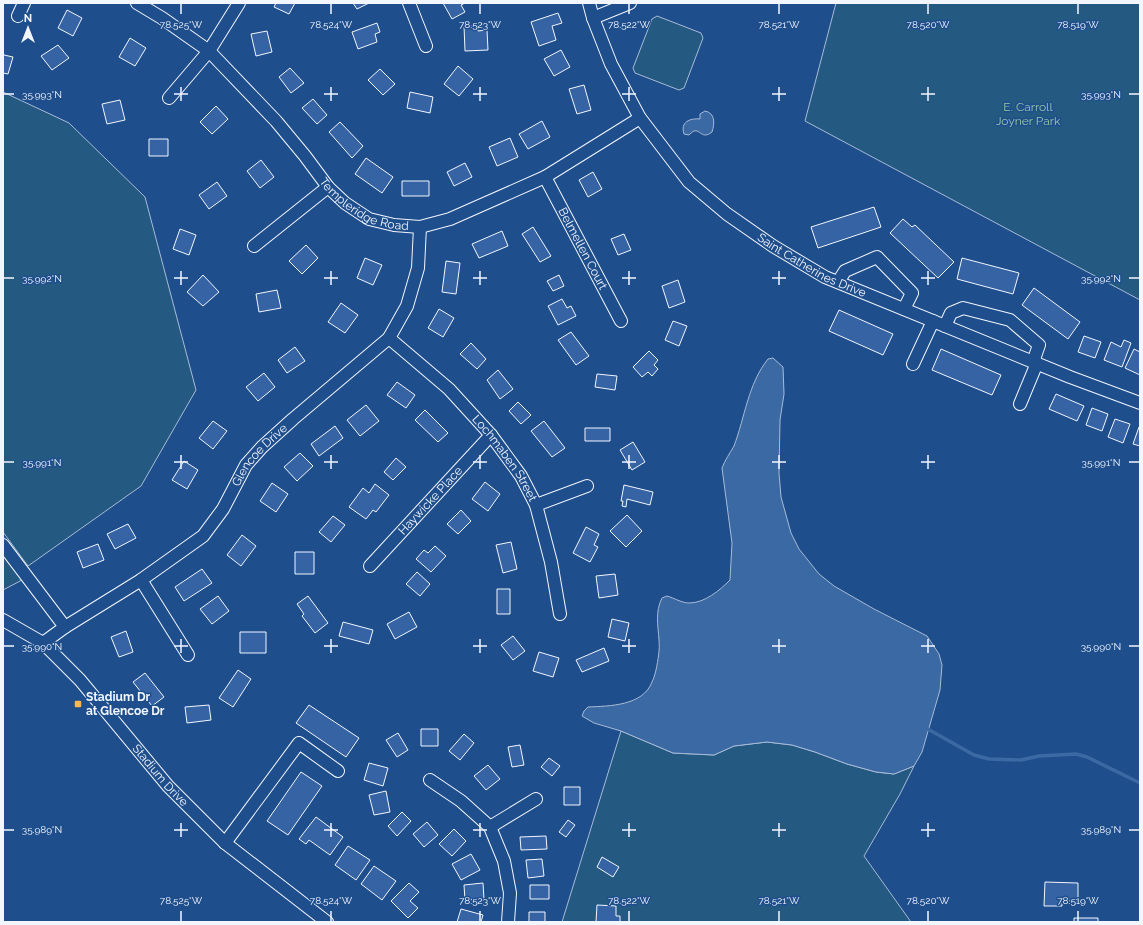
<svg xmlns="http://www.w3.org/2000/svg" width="1143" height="925" viewBox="0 0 1143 925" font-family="Raleway,sans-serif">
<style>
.green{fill:#245a82;stroke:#a8bbd7}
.water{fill:#3b69a3;stroke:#a8bbd7}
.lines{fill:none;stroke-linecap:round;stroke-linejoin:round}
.stream{stroke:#3b69a3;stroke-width:3.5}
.building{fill:#3563a3;stroke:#f2f6ff}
.minor-casing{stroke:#f2f6ff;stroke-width:14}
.minor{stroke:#1f4e8c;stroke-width:12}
.ticks{fill:none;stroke:#f2f6ff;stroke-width:1.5}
.poi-dot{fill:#ffb74d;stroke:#1f4e8c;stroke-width:1.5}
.labels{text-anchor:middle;stroke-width:3;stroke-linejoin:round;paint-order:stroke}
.park-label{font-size:12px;fill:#97c8a6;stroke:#1f4e8c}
.street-label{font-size:12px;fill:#f2f6ff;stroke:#1f4e8c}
.poi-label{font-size:12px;font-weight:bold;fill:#f2f6ff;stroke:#1f4e8c;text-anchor:start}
.ticks-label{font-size:10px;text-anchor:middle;fill:#f2f6ff;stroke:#1f4e8c;stroke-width:3;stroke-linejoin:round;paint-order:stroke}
</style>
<rect width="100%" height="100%" fill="#1f4e8c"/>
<path class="green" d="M836,3H1140V300L805,121Z
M657,16L701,33L703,38L684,88L679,90L635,73L633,68L652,19Z
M3,92L69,123L145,197L196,390L141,486L28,566L3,532Z
M3,551L22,580L3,590Z
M621,731L673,753L714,755L734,746L767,742L792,745L815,752L847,764L876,772L894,774L914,766L900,794L864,856L911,922H562Z"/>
<path class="water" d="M705,111C715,113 715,123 712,132C702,140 700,129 694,131C692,132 690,134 689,135L684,134C680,122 690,118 700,119V114Z
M773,358L783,367L784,394L780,420L779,473L781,497L791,533L799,549L819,574L834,586L874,609L927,636L939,654L942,665L940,690L922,752L914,766L894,774L876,772L847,764L815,752L792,745L767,742L734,746L714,755L673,753L621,731L594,723L582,716L584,711L588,707C609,706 643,706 652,682C654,678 655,674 656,670C658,660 660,650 659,640C658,625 655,612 662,598L667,596C674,598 682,603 689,603C705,603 720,590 730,580L732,543L722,468C725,460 730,453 734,446C745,417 748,384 768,359Z"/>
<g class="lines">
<path class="stream" d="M926,728L974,755L989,759L1021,760L1039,756L1076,754L1087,757L1140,783"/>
</g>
<path class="building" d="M276,3H295L289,14L274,7Z
M353,3H369L357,9Z
M443,3H465L461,5L465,12L452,19Z
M67,10L82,18L73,36L58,28Z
M558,13L562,23L552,26L556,40L539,46L531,22Z
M377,23L380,32L375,34L377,42L358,49L352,32Z
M478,25V31L487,30L488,50L465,51L464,26Z
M267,31L272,52L256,56L251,34Z
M130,38L146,48L135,66L119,57Z
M58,45L69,58L52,70L41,56Z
M561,50L570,67L554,76L544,59Z
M3,53L4,55L13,57L8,74L3,73Z
M458,66L473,79L459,96L444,84Z
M290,68L304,83L291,93L279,77Z
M380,69L395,84L383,95L368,80Z
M584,85L591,110L577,114L569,89Z
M410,92L433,97L430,113L407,108Z
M313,99L327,115L317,124L302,108Z
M120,100L125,120L107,124L102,104Z
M216,106L228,119L212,134L200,122Z
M542,121L550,137L528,149L519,134Z
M340,122L363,146L352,158L329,132Z
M510,138L518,157L497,166L489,147Z
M149,139H168V156H149Z
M366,158L393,177L382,193L355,174Z
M261,160L274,177L260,188L247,171Z
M465,163L472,177L454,186L447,172Z
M593,172L602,189L588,197L579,180Z
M402,181H429V196H402Z
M217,182L227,196L209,209L199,195Z
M874,207L881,227L818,248L811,227Z
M903,219L912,227L915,225L954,262L938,278L890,233Z
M533,227L551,256L540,262L522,234Z
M180,229L196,235L189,255L173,249Z
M502,231L508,246L479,258L472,244Z
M624,234L631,250L618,255L611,239Z
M306,245L318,258L302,274L289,261Z
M365,258L382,265L373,285L357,278Z
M962,258L1019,273L1013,294L957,279Z
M446,261L460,263L456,294L442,292Z
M203,275L219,292L203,306L187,292Z
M559,275L564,286L553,291L547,281Z
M678,280L685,302L669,308L662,286Z
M1034,288L1080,322L1068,339L1022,305Z
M277,290L281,308L259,312L256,294Z
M562,299L567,308L571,306L576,316L558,325L548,306Z
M341,303L358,315L345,333L328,322Z
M439,309L454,318L443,337L428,328Z
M839,310L893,334L883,355L829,331Z
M673,321L687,326L679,346L665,340Z
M571,332L589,356L576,365L558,340Z
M1084,336L1101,342L1095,358L1078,352Z
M1124,340L1131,343L1122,367L1104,360L1111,342L1121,347Z
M471,343L486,359L477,369L460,354Z
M295,347L305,361L287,373L278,360Z
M941,349L1001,375L992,395L932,370Z
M1134,349L1140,352V375L1125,368Z
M649,351L658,360L654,365L658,369L652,376L648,372L642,377L633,367Z
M498,370L513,389L500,399L487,380Z
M264,373L275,387L258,401L246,387Z
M597,374L617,376L615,390L595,387Z
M397,382L415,395L406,408L387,395Z
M1056,394L1084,406L1077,421L1049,409Z
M518,402L531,415L521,424L509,411Z
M366,405L379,421L360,436L347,420Z
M1092,408L1108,414L1102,431L1086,425Z
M425,410L448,433L438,442L415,420Z
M1115,419L1130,424L1123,443L1108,437Z
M213,421L227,431L213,449L199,438Z
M544,421L565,448L552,457L531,431Z
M335,426L343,438L319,456L311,444Z
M1139,427L1140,428V446L1133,444Z
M585,428H610V441H585Z
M633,442L645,462L632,470L620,450Z
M300,453L313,466L297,481L284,467Z
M396,458L406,467L393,480L384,472Z
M184,461L198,470L187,489L172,480Z
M485,482L500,494L488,511L472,499Z
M272,483L288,494L276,512L260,501Z
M375,484L389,495L376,512L373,510L366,519L349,507L363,488L369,493Z
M624,485L653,492L650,505L627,499L626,507L622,506L623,501H621Z
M461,510L471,521L458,534L447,524Z
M627,515L642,531L626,547L610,531Z
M333,516L345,525L331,542L319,532Z
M128,524L136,538L115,549L107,534Z
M586,527L599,534L594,545L598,547L590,562L573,553Z
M242,535L256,546L241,566L227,555Z
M511,542L517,569L503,573L496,545Z
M98,544L104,560L83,568L77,552Z
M435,546L446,556L431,572L416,559L424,550L428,553Z
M295,552H314V574H295Z
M202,569L212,583L184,601L175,587Z
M417,572L430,584L420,596L406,584Z
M615,574L618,595L599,598L596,576Z
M497,589H510V614H497Z
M218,596L229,611L212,624L200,609Z
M308,596L328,623L315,633L302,616L304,614L297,604Z
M409,612L417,627L395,639L387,624Z
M612,619L629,623L625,641L608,637Z
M343,622L373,630L369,644L339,636Z
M126,631L133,652L119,657L111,637Z
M240,632H266V653H240Z
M513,636L525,651L513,660L501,645Z
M604,648L609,661L582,672L576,660Z
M539,652L559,658L553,677L533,671Z
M238,670L251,679L233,707L219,698Z
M145,673L164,697L152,706L133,682Z
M209,705L211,720L187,723L185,707Z
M309,705L359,738L346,757L296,723Z
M421,729H438V746H421Z
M398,733L408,750L397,757L386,740Z
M464,734L474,743L460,760L449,751Z
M520,745L524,765L512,767L508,747Z
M549,758L560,766L552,776L541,767Z
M369,763L388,768L383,786L364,780Z
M488,765L500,779L486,790L474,776Z
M301,772L322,786L288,835L267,821Z
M564,787H580V805H564Z
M386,791L390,812L374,815L369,795Z
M402,812L411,821L397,836L388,826Z
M316,817L343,837L330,855L309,840L306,844L299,839Z
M568,820L575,825L566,837L559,832Z
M427,822L438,835L424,847L413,834Z
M454,829L466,841L452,856L439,844Z
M546,836L547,849L521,850L520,837Z
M348,846L370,860L356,880L335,865Z
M471,854L480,870L461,880L452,864Z
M602,857L619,867L613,877L597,867Z
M542,859L544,876L528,878L526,860Z
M374,866L396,881L382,900L361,884Z
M1045,882L1078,883V901H1062V906H1044Z
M409,883L419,892L410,901L418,908L408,918L391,901Z
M483,883L484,899L465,900L464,885Z
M530,885H549V899H530Z
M597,905L616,906V916H620V922H596Z
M461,909L483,915L481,922H457Z
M529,912H545V922H529Z
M1074,918H1098V922H1074Z"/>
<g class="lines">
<g class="minor-casing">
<g id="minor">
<path id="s1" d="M137,3L162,18L209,51L276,121L305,156L328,187L345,203L369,219L394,225L420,227L450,219L545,177L640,118"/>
<path d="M409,3L426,46"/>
<path id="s2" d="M589,3L593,18L611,64L640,118L689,182L727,214L773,246L825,277L1070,377L1140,403"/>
<path d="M18,16L24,3"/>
<path d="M593,18L630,3"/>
<path d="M169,98L209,51L239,3"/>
<path id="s3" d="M545,177L621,321"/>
<path d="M254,246L328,187"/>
<path d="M838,282L845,271L877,257L912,293L904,309"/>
<path d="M945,326L951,313L963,308L1010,320L1039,345L1033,362"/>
<path id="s4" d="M389,338L449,389L491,435L521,476L536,505L551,562L560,614"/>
<path d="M913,364L933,321"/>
<path d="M1020,404L1037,363"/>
<path d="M536,505L587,486"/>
<path d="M3,545L65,627"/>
<path id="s5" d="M370,566L491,435"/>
<path d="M141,580L188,655"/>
<path id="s6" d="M3,620L43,643L80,680L168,786L225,843L327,922"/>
<path id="s7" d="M43,643L65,627L141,580L203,536L223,509L246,465L262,447L293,419L389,338L407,306L418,268L420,227"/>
<path d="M430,780L461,801L490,827L504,861L510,893L508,922"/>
<path d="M490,827L536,799"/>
<path d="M225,843L299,743L338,771"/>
</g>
</g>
<use href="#minor" class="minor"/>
</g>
<path class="ticks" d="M181,4V14M331,4V14M480,4V14M629,4V14M779,4V14M928,4V14M1078,4V14M181,87V101M331,87V101M480,87V101M629,87V101M779,87V101M928,87V101M4,94H14M174,94H188M324,94H338M473,94H487M622,94H636M772,94H786M921,94H935M1129,94H1139M181,271V285M331,271V285M480,271V285M629,271V285M779,271V285M928,271V285M4,278H14M174,278H188M324,278H338M473,278H487M622,278H636M772,278H786M921,278H935M1129,278H1139M181,455V469M331,455V469M480,455V469M629,455V469M779,455V469M928,455V469M4,462H14M174,462H188M324,462H338M473,462H487M622,462H636M772,462H786M921,462H935M1129,462H1139M181,639V653M331,639V653M480,639V653M629,639V653M779,639V653M928,639V653M4,646H14M174,646H188M324,646H338M473,646H487M622,646H636M772,646H786M921,646H935M1129,646H1139M181,823V837M331,823V837M480,823V837M629,823V837M779,823V837M928,823V837M4,830H14M174,830H188M324,830H338M473,830H487M622,830H636M772,830H786M921,830H935M1129,830H1139M181,911V921M331,911V921M480,911V921M629,911V921M779,911V921M928,911V921M1078,911V921"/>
<rect class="poi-dot" x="74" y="700" width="8" height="8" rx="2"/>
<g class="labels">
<g class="park-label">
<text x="1028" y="111">E. Carroll<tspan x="1028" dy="14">Joyner Park</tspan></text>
</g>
<g class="street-label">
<text dy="4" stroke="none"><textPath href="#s1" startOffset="309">Templeridge Road</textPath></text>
<text dy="4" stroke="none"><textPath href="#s3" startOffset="81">Belmellen Court</textPath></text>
<text dy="4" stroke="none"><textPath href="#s2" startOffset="356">Saint Catherines Drive</textPath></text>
<text dy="4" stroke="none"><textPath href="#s7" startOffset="292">Glencoe Drive</textPath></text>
<text dy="4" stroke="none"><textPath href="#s4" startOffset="168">Lochmaben Street</textPath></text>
<text dy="4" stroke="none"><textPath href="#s5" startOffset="89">Haywicke Place</textPath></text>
<text dy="4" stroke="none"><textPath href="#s6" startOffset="223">Stadium Drive</textPath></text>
</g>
<g class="poi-label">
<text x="86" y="701">Stadium Dr<tspan x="86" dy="14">at Glencoe Dr</tspan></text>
</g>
</g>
<g class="ticks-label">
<text x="181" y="28">78.525°W</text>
<text x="331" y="28">78.524°W</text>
<text x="480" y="28">78.523°W</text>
<text x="629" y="28">78.522°W</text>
<text x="779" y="28">78.521°W</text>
<text x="928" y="28">78.520°W</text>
<text x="1078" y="28">78.519°W</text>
<text x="42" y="98">35.993°N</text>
<text x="1101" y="98">35.993°N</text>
<text x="42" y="282">35.992°N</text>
<text x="1101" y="282">35.992°N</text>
<text x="42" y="466">35.991°N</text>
<text x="1101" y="466">35.991°N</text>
<text x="42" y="650">35.990°N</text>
<text x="1101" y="650">35.990°N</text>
<text x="42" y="833">35.989°N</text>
<text x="1101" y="833">35.989°N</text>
<text x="181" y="904">78.525°W</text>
<text x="331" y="904">78.524°W</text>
<text x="480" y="904">78.523°W</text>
<text x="629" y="904">78.522°W</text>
<text x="779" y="904">78.521°W</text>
<text x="928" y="904">78.520°W</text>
<text x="1078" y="904">78.519°W</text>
</g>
<rect width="1143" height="925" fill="none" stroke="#f2f6ff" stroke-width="8"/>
<g transform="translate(28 28)" stroke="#1f4e8c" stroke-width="3" paint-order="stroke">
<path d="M0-3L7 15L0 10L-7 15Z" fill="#f2f6ff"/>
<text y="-6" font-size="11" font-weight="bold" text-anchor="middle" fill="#f2f6ff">N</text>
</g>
</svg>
